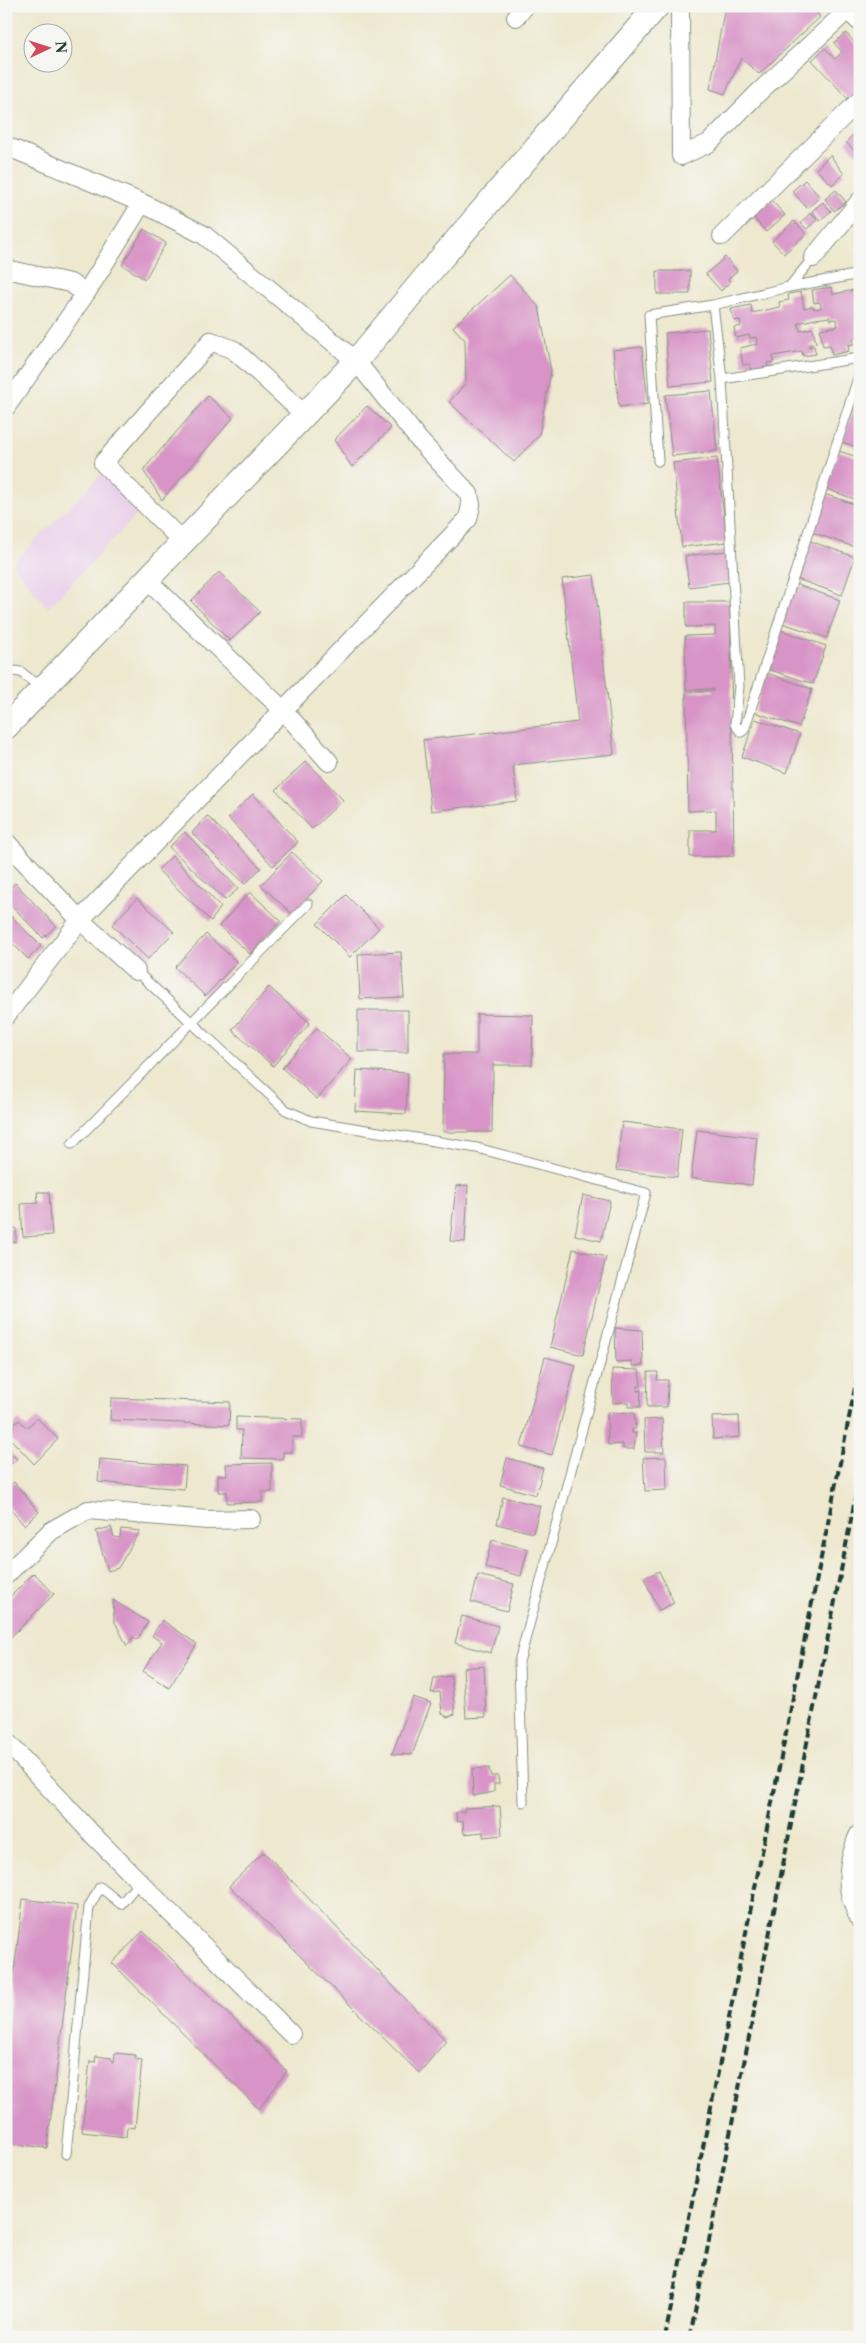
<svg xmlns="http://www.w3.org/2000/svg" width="866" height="2343" viewBox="0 0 866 2343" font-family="'Libre Caslon Text',serif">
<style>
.built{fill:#ebd1eb}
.building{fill:#d894c7}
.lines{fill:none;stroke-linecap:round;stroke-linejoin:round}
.lane-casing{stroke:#869281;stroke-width:11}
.street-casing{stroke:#869281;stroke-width:20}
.secondary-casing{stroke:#869281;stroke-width:26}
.lane{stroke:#fff;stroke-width:9}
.street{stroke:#fff;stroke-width:18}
.secondary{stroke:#fff;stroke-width:24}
.rail{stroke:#1f3d34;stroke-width:4;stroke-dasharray:8 4;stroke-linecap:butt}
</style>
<rect width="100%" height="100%" fill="#f6f6f2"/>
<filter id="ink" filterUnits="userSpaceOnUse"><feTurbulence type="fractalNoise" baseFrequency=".02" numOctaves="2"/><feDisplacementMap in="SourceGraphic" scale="10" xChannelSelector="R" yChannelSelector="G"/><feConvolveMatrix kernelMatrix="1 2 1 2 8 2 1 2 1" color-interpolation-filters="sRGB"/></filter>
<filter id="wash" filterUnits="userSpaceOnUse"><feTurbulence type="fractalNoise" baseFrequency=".0096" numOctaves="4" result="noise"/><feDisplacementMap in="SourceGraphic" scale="20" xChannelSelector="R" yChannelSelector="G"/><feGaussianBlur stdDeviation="1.12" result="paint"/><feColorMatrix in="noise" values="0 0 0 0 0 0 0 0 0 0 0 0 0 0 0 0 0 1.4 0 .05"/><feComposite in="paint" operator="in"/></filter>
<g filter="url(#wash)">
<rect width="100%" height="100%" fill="#ede8ce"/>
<path class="built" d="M102,474L139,512L48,608L12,564Z"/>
<g id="blocks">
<path class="building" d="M725,6H810L820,17L759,74L741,58L725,94L710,89Z
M846,33L860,48V88L848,99L812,60L825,48L835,59L842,52L834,43Z
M860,128V157L846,142Z
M830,155L844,174L832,185L816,169Z
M805,180L820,197L807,208L792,191Z
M836,190L846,202L834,211L825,199Z
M771,200L785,215L766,232L752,216Z
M823,202L831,211L820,221L812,211Z
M810,213L817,220L807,229L801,223Z
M860,213V229L855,221Z
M794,221L806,234L784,254L772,241Z
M144,229L166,243L145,279L122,265Z
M725,257L737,271L728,279L730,282L721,291L706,274Z
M657,271H690V294H657Z
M510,275L539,307L551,371L539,435L514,462L449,402L466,383L465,340L453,327Z
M831,287L833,294L860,289V337L853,338L854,344L848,345L849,351L832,355L830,345L823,346L820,329L838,326L836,319L830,320V317L815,319L798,323L800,331L813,328L816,343L809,345V347L814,346L816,354L803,356L802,351L773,356L774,362L767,363L769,370L751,373L750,364L743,365L740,348L757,344L756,337L750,338L749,335L736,338L734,328L741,326L740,320L734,321L731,309L751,305L752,313L780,307L779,302L789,300L788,294L801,292L804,308L813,306L814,309L821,308L820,302L814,303L812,290Z
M708,329L713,382L670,386L665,333Z
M642,347L648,404L619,407L613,350Z
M860,385V400L855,398Z
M711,391L717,451L672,456L665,395Z
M208,396L233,418L162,500L143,470Z
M855,404L860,406V448L842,442Z
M367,406L391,428L352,467L334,440Z
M839,451L860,458V501L826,489Z
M717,458L727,542L682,547L673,463Z
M824,494L860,506V538L857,548L811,532Z
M810,541L855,557L842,595L797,579Z
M727,551L730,582L689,587L685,556Z
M219,572L260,612L230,641L191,601Z
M594,575L614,754L513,765L517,801L431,811L423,740L578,722L562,579Z
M795,584L840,600L827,638L782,623Z
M686,602H730L734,856L690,857V830H716V810L688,811L686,692L713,691V689L686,690L685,636L715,635V626L686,627Z
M781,630L826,646L813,684L768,669Z
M767,673L812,689L799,727L754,712Z
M755,719L800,734L787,773L742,757Z
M306,761L343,800L312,829L276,790Z
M253,794L298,842L273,866L228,818Z
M207,816L261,868L245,884L192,833Z
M185,832L238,889L225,900L169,847Z
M292,852L323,881L292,914L261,885Z
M172,856L221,907L211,921L158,870Z
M15,883L56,926L43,938L6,900V891Z
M250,892L281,921L250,954L219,926Z
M346,895L379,928L350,957L317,924Z
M137,898L174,932L148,959L112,925Z
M6,911L41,946L28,959L6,937Z
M206,934L237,962L205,996L175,967Z
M401,952L404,997L360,999L358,954Z
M269,987L310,1023L273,1066L232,1030Z
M358,1010H408V1052H358Z
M477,1014L533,1015L532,1065H493L492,1132H443L444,1054H477Z
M317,1028L352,1059L317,1099L282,1068Z
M357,1070L408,1073L406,1114L355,1111Z
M622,1122L682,1129L677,1177L616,1170Z
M697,1130L757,1137L752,1185L691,1178Z
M468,1185L465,1242L450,1241L456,1186Z
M37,1192H49L52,1235L23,1237L21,1204L38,1203Z
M583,1195L610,1201L601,1241L575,1235Z
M6,1228H16V1242H6Z
M573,1249L606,1257L583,1355L550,1347Z
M615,1328L642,1330L643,1365L632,1366V1361L616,1362Z
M545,1357L576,1365L552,1455L521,1447Z
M612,1369L639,1370L641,1386L637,1387V1391L641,1390L640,1407H628V1402L613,1403Z
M648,1372H658L657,1380H668L667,1407H647Z
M111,1398L230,1402L229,1425L110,1420Z
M607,1412L634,1413L636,1429H632V1433H636L634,1449H623V1444L608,1445Z
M739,1416L740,1437L713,1439L712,1417Z
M236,1417L302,1419V1437H292V1452H283V1459L241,1458L242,1430H236Z
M37,1418L58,1439L34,1464L6,1434L19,1420L27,1428Z
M662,1419L664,1452H645L644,1420Z
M6,1448L17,1459L6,1468Z
M666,1457L667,1490L645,1491L643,1458Z
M507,1458L543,1468L536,1495L500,1485Z
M100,1459L186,1466L184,1489L98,1482Z
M272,1463V1492H262V1502L227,1503V1492H218V1475H227L226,1464Z
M14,1482L39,1512L24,1525L6,1504V1488Z
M503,1497L540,1506L533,1533L497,1524Z
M111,1527L114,1537L120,1538L121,1529L140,1531L118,1568L108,1571L96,1531Z
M492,1540L528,1549L521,1576L485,1567Z
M659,1571L674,1603L659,1610L644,1578Z
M34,1573L54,1594L6,1642V1601Z
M478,1575L514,1584L507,1611L471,1602Z
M113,1600L148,1622L137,1640L133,1637L127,1646L114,1620Z
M462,1616L498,1626L491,1653L455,1643Z
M162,1620L197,1644L169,1688L143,1671L162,1642L152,1636Z
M484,1666L486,1717L466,1718L463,1668Z
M451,1676L455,1714L447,1717L442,1713L440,1692L431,1693L434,1678Z
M413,1697L431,1703L412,1755L392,1754Z
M489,1768L491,1776H498L499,1784H494V1792L473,1796L472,1769Z
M500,1806L502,1835L483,1837V1832L464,1834L463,1821L457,1822L456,1812H464L465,1808Z
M264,1852L446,2041L419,2073L229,1886Z
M23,1899L77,1906L47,2148L6,2143V2038Z
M143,1931L287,2071L259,2109L112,1963Z
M115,2053L135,2055V2059L142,2060L135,2128L127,2127L126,2137L82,2132L90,2061L95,2062L96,2056L111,2058L114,2063Z"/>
</g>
</g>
<g filter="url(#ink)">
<use href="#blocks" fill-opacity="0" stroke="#869281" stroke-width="1"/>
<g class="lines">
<g class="lane-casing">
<path id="lane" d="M813,258L789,287L713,305L722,379L739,687L735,724L741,732L744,730L860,372
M789,287L860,274
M722,379L860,358
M658,461L649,315L713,305
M6,670L21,672L42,689
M136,971L286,1110L311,1121L477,1148L646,1193L519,1662L523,1802
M72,1144L308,904
M66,2154L89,1907L100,1887L121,1904L139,1882"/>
</g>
<g class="street-casing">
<path id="street" d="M680,6L681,156L709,143L759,92L850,8
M516,17L525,6
M6,146L142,203L204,235L356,361L419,440L469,494L471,505L468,519L80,920L6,1016
M722,236L860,100
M813,258L860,201
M6,269L70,283L86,293
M6,407L86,293L142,203
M183,542L103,463L211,341L234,350L305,415
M147,580L283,710L329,762
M6,842L80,920L136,971
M6,1575L51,1531L88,1510L208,1520L251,1519
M6,1741L94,1836L291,2034
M860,1833C856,1838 855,1845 853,1851C845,1877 848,1897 860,1920"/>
</g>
<g class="secondary-casing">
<path id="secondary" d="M848,6L860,18
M6,727L356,361L438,262L657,6"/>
</g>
<use href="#lane" class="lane"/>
<use href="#street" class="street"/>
<use href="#secondary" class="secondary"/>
<path class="rail" d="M665,2337L860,1363
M690,2337L860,1474"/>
</g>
</g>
<rect width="866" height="2343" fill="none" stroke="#f6f6f2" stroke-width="25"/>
<g transform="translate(48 48) rotate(86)"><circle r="24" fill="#f6f6f2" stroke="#a0aca6"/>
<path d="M0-4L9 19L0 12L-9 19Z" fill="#d1495b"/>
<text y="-8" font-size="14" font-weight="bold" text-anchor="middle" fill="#1f3d34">N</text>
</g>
</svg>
